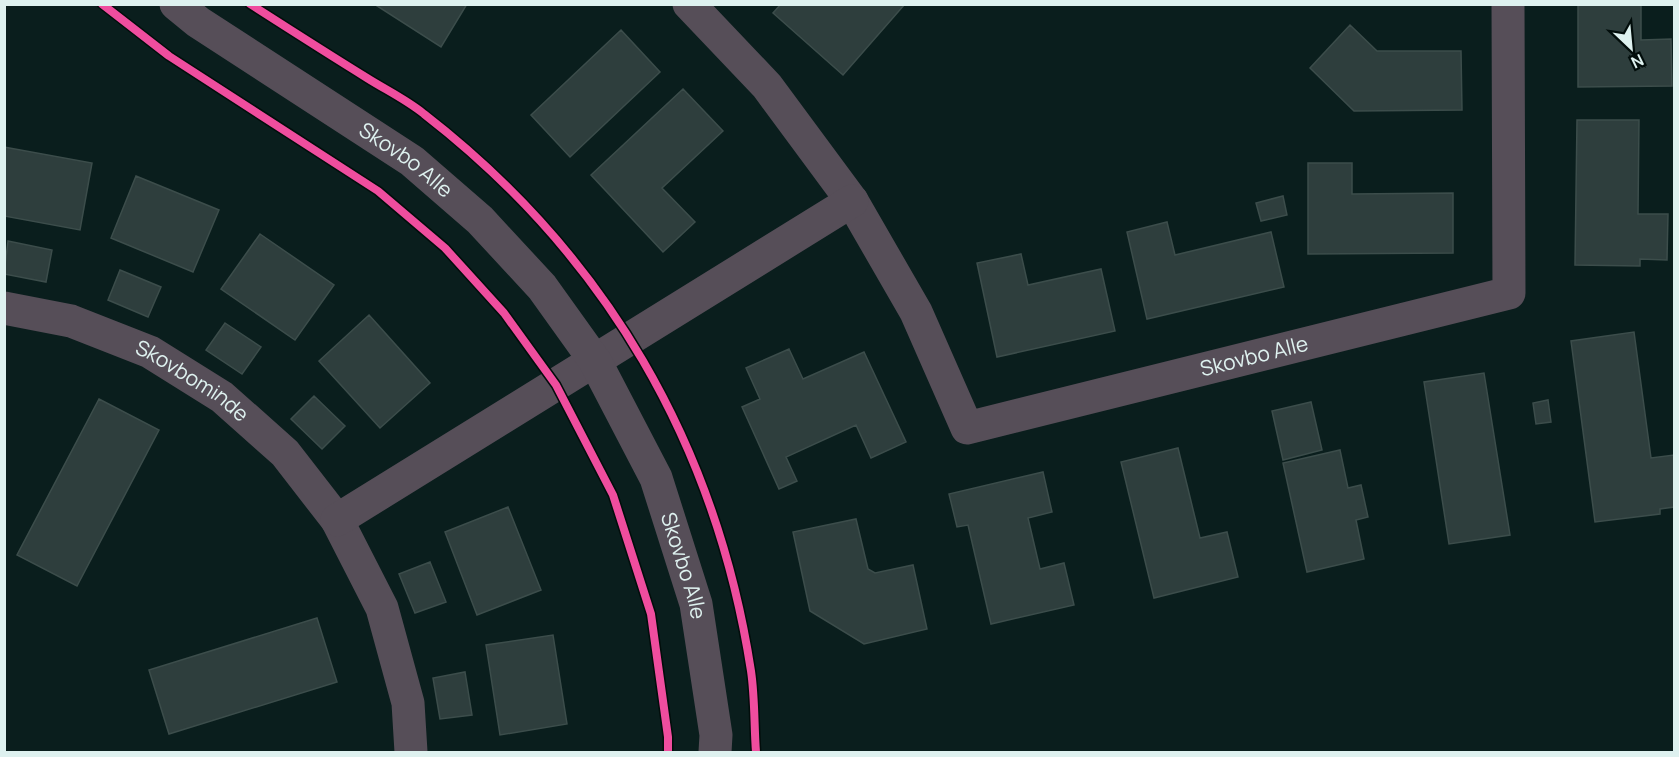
<svg xmlns="http://www.w3.org/2000/svg" width="1679" height="757" viewBox="0 0 1679 757" font-family="Manrope,sans-serif">
<style>
.building{fill:#2e3e3d;stroke:#3c4d4b;stroke-width:1.5}
.lines{fill:none;stroke-linecap:round;stroke-linejoin:round}
.minor{stroke:#564e58;stroke-width:33}
.tertiary{stroke:#564e58;stroke-width:33}
.cycleway-casing{stroke:#020d0b;stroke-width:11}
.cycleway{stroke:#ef4d9e;stroke-width:8}
.labels{text-anchor:middle;stroke-width:5;stroke-linejoin:round;paint-order:stroke}
.street-label{font-size:21px;fill:#def1ef;stroke:#020d0b}
</style>
<rect width="100%" height="100%" fill="#0a1e1d"/>
<path class="building" d="M374,4H467L441,47Z
M781,4H905L843,75L773,13Z
M1578,4H1641V40L1671,39L1672,86L1578,87Z
M1350,25L1377,51H1461L1462,110L1354,111L1310,68Z
M621,30L660,72L570,157L531,115Z
M683,89L723,131L662,188L695,222L663,252L591,175Z
M1577,120H1639L1638,214H1668L1667,260L1640,259V266L1575,265Z
M4,147L92,163L80,230L4,216Z
M1308,163H1352V194L1453,193V253L1308,254Z
M136,176L219,210L193,272L111,238Z
M1283,196L1287,215L1261,221L1256,203Z
M1167,222L1175,255L1271,232L1284,287L1147,319L1127,232Z
M260,234L334,285L295,340L221,289Z
M8,241L52,250L46,282L4,274Z
M1021,254L1028,285L1101,269L1115,331L997,357L977,263Z
M120,270L161,287L148,317L108,300Z
M369,315L430,383L380,428L319,361Z
M225,323L261,347L242,374L206,350Z
M1634,332L1651,458L1674,455V507L1660,509V514L1595,522L1571,341Z
M789,349L803,379L864,352L906,442L871,458L856,425L786,457L797,481L779,489L742,407L760,399L746,368Z
M1484,373L1510,535L1449,544L1424,382Z
M314,396L345,426L322,449L291,419Z
M99,399L159,430L77,586L17,555Z
M1548,400L1551,422L1536,424L1533,403Z
M1311,402L1322,450L1283,460L1272,411Z
M1178,448L1200,538L1227,532L1238,577L1154,598L1121,462Z
M1340,450L1348,488L1361,485L1368,517L1356,520L1364,559L1307,572L1283,463Z
M1043,472L1052,512L1028,518L1040,569L1064,563L1074,605L991,624L968,525L957,527L949,494Z
M508,507L541,590L477,615L445,532Z
M856,519L868,569L875,573L913,565L927,629L864,644L810,611L793,532Z
M430,562L446,602L415,613L399,574Z
M317,618L337,682L169,734L149,670Z
M553,635L567,724L500,735L486,645Z
M465,672L472,715L440,719L433,678Z"/>
<g class="lines">
<g class="minor">
<path id="s1" d="M689,4L767,86L852,201L916,312L967,428L1509,293L1508,4"/>
<path id="s2" d="M4,308L71,321L150,352L222,397L285,453L337,520L382,608L408,703L411,752"/>
<path d="M337,520L852,201"/>
</g>
<path class="tertiary" id="s3" d="M176,4L198,22L412,161L480,220L542,287L595,361L656,478L696,604L716,735L715,752"/>
<g class="cycleway-casing">
<path id="cycleway" d="M102,4L169,56L378,191L445,248L504,313L556,385L613,495L651,614L668,737V752
M250,4C289,29 328,54 367,78C386,90 407,100 424,114C606,255 716,444 751,671C755,698 754,726 756,752"/>
</g>
<use href="#cycleway" class="cycleway"/>
</g>
<g class="labels">
<g class="street-label">
<text dy="7" stroke="none"><textPath href="#s3" startOffset="278">Skovbo Alle</textPath></text>
<text dy="7" stroke="none"><textPath href="#s1" startOffset="807">Skovbo Alle</textPath></text>
<text dy="7" stroke="none"><textPath href="#s2" startOffset="204">Skovbominde</textPath></text>
<text dy="7" stroke="none"><textPath href="#s3" startOffset="780">Skovbo Alle</textPath></text>
</g>
</g>
<rect width="1679" height="757" fill="none" stroke="#def1ef" stroke-width="12"/>
<g transform="translate(1631 48) rotate(154)" stroke="#020d0b" stroke-width="4.5" paint-order="stroke">
<path d="M0-4.5L10 22L0 15L-10 22Z" fill="#def1ef"/>
<text y="-9" font-size="16" font-weight="bold" text-anchor="middle" fill="#def1ef">N</text>
</g>
</svg>
